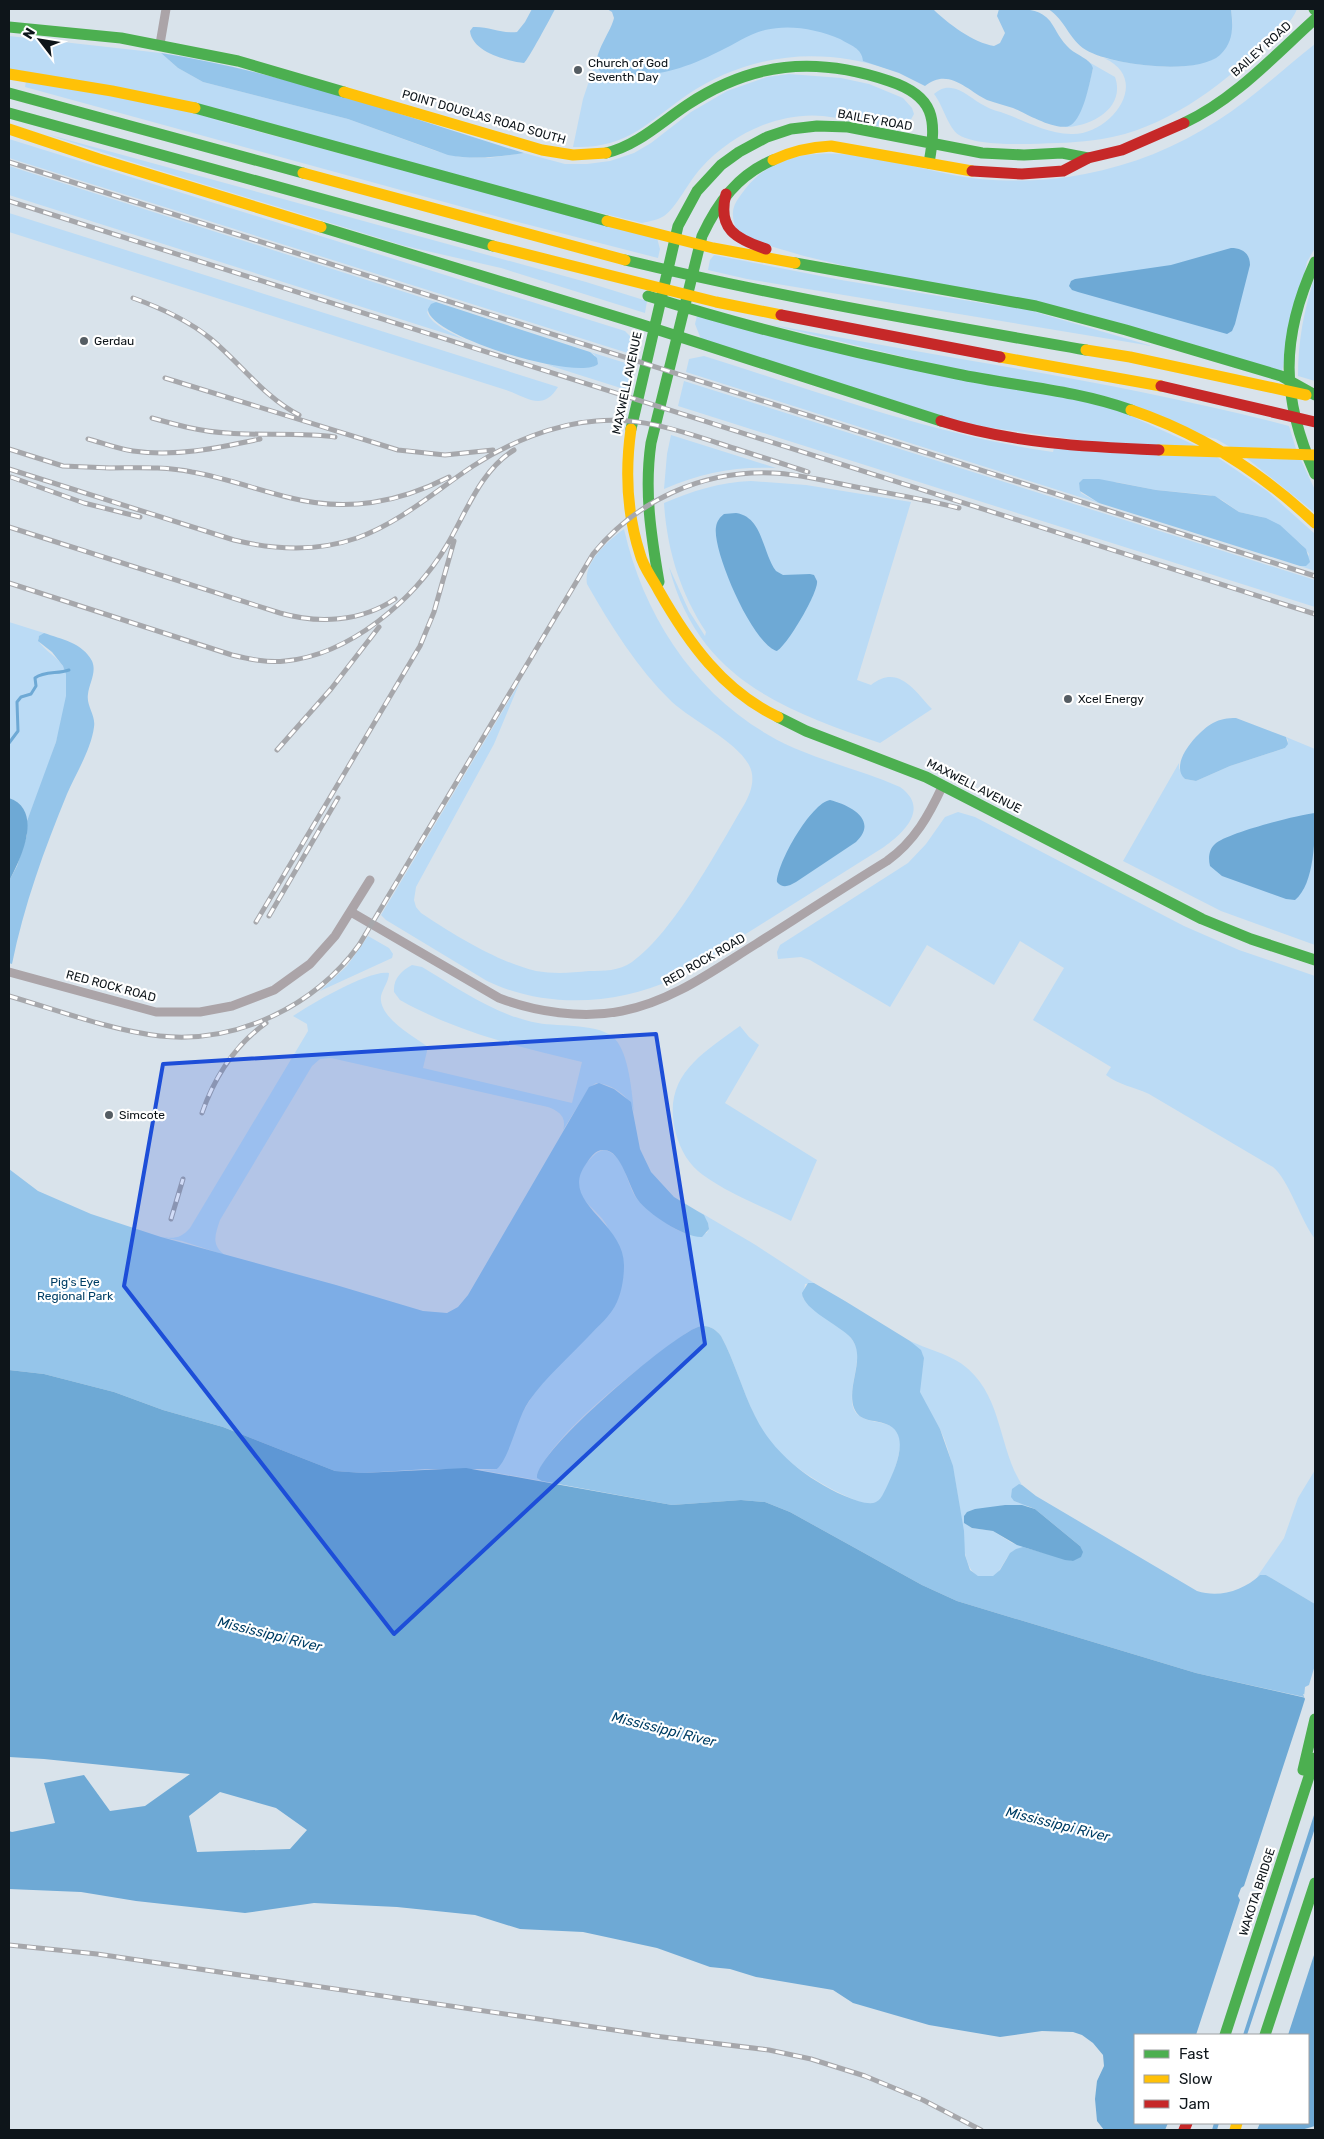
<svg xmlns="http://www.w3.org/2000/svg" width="1324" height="2139" viewBox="0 0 1324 2139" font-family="Rubik,sans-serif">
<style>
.green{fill:#bbdbf5}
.forest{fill:#95c5ea}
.water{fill:#6ea9d5;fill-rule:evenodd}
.pier{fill:#d9e3eb}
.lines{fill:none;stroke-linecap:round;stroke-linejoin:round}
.stream{stroke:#6ea9d5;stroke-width:3}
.street{stroke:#aba4a8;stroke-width:9}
.fast{stroke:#4caf50;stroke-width:11}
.slow{stroke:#ffc107;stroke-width:11}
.jam{stroke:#c62828;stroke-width:11}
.rail-casing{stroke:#a6a7ab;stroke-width:5}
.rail{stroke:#fff;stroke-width:3;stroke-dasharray:9;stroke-linecap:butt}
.marked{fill:#1d4ed8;fill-opacity:0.2;stroke:#1d4ed8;stroke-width:4;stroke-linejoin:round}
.poi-dot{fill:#555d63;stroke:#fff;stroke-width:2}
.labels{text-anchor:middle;stroke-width:4.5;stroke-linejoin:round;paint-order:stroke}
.street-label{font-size:12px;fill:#0e151a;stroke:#fff}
.poi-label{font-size:12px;fill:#0e151a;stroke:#fff;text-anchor:start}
.park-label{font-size:12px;fill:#003f66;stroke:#fff}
.water-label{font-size:14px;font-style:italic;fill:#003f66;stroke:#fff}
</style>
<rect width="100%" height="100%" fill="#d9e3eb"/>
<path class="green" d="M656,9H924L888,69C819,46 747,54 687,95C647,123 626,149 573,147L583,99L598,54L599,70L607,76Z
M1231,9H1297C1291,25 1274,36 1261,48C1217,89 1164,129 1102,139C1079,143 1054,143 1030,144C1011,144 976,145 959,135C948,128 943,105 934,94C939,90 944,87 951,88C963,89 974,101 985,106C991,110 999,111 1006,114C1028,122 1046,133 1071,134C1110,136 1153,80 1104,58C1150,68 1244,84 1231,9Z
M9,36L161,53L178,68L203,82L348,119L436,151L460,157L488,158L524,153L565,164H587L610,161L634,153L651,143L691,112L727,91L767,77L789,74L841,78L869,84L903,98L912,108L914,114L909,123C886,134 848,118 823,116C803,114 782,118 763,125C740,134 718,149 701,168C689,181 676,208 664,216C658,220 650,221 642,223L9,70Z
M1315,44V248L1307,262L1282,371L804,256L770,246L737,232C729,210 733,205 746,188C801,120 909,172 980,179C1014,182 1051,181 1085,174C1132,165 1177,147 1217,121C1252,99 1283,69 1315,44Z
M1087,61L1115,77C1126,108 1091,127 1064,127C1082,124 1089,84 1093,68Z
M26,81L151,103L657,238L660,249L658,258L510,220L25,87Z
M46,134L586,282L647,301L645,313L501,268L405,246L132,162Z
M9,139L625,331L636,342L634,355L9,158Z
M9,166L436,302L427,312C432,326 451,332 463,339L9,195Z
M9,213L558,387C543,412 526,397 506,390L9,232Z
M714,255L841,280L1000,306L1018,307L1152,346L747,279L708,270L710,260Z
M1315,276V381L1298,376C1298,341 1304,309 1315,276Z
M697,316L1081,401L1133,417L1199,447L1114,445L971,425L701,339L695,324Z
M768,324C941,358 1118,381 1289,426L1296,449L1230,447L1216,439L925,362Z
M590,352L632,365L627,390L548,365L593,367L595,355Z
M704,356C819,392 933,435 1053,452L1054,448L1214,455L1267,491L1315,534V571L1300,566H1304L1309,554L1301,544L1262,517L1239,512L1222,500L1210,495L1156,490L1116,482L1079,483L1081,493L1099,503L686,372L689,359Z
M684,381L1315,580V607L678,406Z
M671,435L776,468C735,466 701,473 664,489L667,454Z
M1244,456L1300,458L1315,490V513Z
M751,481L806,485L911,502L857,680L871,685C898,663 915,691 932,709L880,743C781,709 698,678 669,567L689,611L705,636L706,632C680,592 667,550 664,503C692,491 720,482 751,481Z
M624,529C645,623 704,708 794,748C829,763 866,772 900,787C930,808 904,833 884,847L674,979C616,1005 546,1009 487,981L386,920L381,915L520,682L494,744L416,887L414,900L416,907L421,913C452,934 500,963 536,971C553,974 571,973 589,971C604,971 619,971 632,962C674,932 717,850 744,805C751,793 756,778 749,765C736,741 693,721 672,702C637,668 611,626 587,584C583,562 609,540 624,529Z
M9,622L44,633L38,638C39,649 62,657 66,673C74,707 40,787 27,821C26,810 19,802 9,798Z
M1286,737L1315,749V945L1221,911L1123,861L1179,763V768L1185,779L1196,781L1230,766L1285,748L1288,740Z
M958,812L975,817L1184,926L1239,950L1315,976V1239C1300,1219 1289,1180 1273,1167L1149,1094C1134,1087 1119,1085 1106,1075L1111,1067L1033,1020L1064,968L1020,941L994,985L927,945L890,1007L810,960L801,957L778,959L777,952L780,945L908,863L926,844L945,817Z
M368,936L389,948L393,954L392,958L320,991L347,966Z
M412,965L422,967C459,989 495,1015 538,1023C559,1027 601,1023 615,1039C629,1054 632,1093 634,1112C631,1097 611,1083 596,1083L589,1088L563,1130C567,1117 559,1111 548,1107L331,1058L320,1059L312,1066L220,1220C215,1235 211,1245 225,1255L182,1241L161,1237C175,1239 181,1238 190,1228L308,1031L307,1024L293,1016C311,1004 370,969 389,973C389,981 383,988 381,996C378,1017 413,1036 428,1047L423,1068L572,1103L582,1062C519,1047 457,1032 400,1000L394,992C393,979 401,971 412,965Z
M740,1026L749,1037L759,1045L725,1103L817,1160L791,1221C762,1206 729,1194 703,1175C689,1165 681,1151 676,1134C661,1077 700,1055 740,1026Z
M604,1150C624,1154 626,1181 635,1196C641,1207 679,1235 692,1235C696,1236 702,1234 707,1233C711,1224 706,1217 698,1211L754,1244L814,1283L805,1284L803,1298C816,1315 853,1329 857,1350C860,1367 844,1400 857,1414C869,1426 898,1418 900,1439C902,1453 890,1485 882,1497C873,1509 860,1502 848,1497C810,1479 773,1456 755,1417C742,1390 735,1362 721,1336C715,1329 708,1324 698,1327C687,1331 676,1341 666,1348C629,1375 554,1434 537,1475L542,1481L481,1470L497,1469C509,1451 513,1429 524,1410C542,1377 574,1351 600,1324C610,1314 618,1302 621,1288C618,1275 612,1234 606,1224C594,1204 565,1196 584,1166C590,1159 595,1152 604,1150Z
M910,1341C927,1349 946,1353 962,1364C1003,1394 997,1445 1022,1485L1021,1484L1014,1501L1030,1506L1005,1505L965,1514L964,1523L972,1528L993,1531L1012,1543L1031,1548C997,1544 1008,1585 980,1577C961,1570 963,1529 960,1511C956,1483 952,1455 940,1429C934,1418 922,1406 920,1393C918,1380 925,1368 923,1355Z
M1315,1470V1604L1266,1575H1260L1257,1577L1284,1538L1298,1498Z"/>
<path class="forest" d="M532,9H555C551,17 528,60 524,63C507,61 472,52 470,31L473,27C488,26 503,34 517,32L525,22Z
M607,9H933C947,23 974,43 994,46L1000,43L1005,33L997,16L999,9C1016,9 1038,6 1050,21C1057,31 1060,40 1070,49C1077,55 1090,59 1093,68C1090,82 1083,118 1071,125C1058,133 1025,113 1013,108C1004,105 995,103 987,100C967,90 948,67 925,86L899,73L863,61C862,48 850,45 840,39C817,29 789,24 765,30C749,34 735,44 720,51C686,68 664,75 625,76C617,76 602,78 598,68C592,55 611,32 614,18L612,12Z
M1048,9H1231C1233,26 1234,42 1220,55C1197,76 1111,65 1086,50C1069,40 1065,19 1048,9Z
M161,53C282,72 406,117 524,153C498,157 474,160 448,155L348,119L203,82L178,68Z
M436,302L590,352L597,358L598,364C580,382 427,336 428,309L431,304Z
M1083,479H1099L1156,490L1215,496L1239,512L1266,518L1280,525L1306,549L1310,562L1306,566H1300L1099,503L1080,491L1079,483Z
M44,633C61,639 83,643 92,661C97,672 89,684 88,694C86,706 96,715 94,727C91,750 76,773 67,794C44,850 24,905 12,964L9,963V881L17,866L27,835V821L56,742L66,696V674L63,666L52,652L38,641L39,636Z
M1236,718L1286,737L1288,744L1285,748L1230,766L1196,781L1185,779C1168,764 1198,731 1213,723C1220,719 1228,718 1236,718Z
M599,1083L614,1089L631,1102L640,1149L651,1172L674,1197L704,1215L708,1223L709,1229L702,1237C685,1238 648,1214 638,1200C629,1188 621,1148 603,1150C595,1150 590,1158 586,1164C558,1203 624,1221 624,1265C624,1277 622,1291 617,1302C611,1316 598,1326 588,1337C568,1358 546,1377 529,1401C516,1420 511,1455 497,1469H428L363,1473L335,1471L223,1427L163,1410L114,1392L44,1374L9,1370V1169L38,1191L91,1214L161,1237L336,1285L423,1311L447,1313L458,1307L468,1295L589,1087Z
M808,1283H814L845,1301L910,1341L921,1350L924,1358L920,1392L940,1429L953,1466L964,1531L965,1555L970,1570L978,1576H993L1000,1570L1010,1553L1016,1549L1023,1547L1073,1561L1080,1546L1035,1509L1014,1501L1011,1497L1012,1489L1019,1484L1022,1485L1036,1496L1197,1591C1219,1598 1243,1591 1260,1575H1266L1315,1604V1665L1309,1685L1305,1687L1304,1697L1196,1673L957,1601L922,1585L790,1512L765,1502L741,1500L672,1505L542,1481L537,1478C534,1453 671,1336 698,1327C708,1324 715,1329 721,1336C735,1362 742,1390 755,1416C774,1456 817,1487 858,1501C878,1507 880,1501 888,1484C896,1467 911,1433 886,1424C874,1419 860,1423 854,1408C846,1385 867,1358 851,1338C840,1325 803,1310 802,1293Z"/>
<path class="water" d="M1231,248C1242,248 1250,253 1250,265L1235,324L1232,331L1227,334L1078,292L1072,290L1069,286L1071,281L1075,279L1171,265Z
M736,513C763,517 762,552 776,571L783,575L810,574L814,575L817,581C819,592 787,646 777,651C753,645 712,551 716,527C717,521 720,517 724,514Z
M9,798C44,810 21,859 9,881Z
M830,800C850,805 879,820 856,842L796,882C789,886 783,889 777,882C777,863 811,803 830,800Z
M1315,813C1315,836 1315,884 1295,900L1286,899L1222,876L1210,866C1208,858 1209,849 1215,844C1227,833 1297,815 1315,813Z
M9,1370L44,1374L114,1392L163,1410L223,1427L335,1471L363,1473L466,1468L672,1505L741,1500L765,1502L790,1512L922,1585L957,1601L1196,1673L1315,1700V2126L1301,2130H1104L1097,2121L1095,2099L1097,2081L1104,2066L1103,2055L1093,2043L1082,2035L1073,2032L1042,2031L1000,2037L929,2025L853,2003L833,1990L756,1977L730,1969L710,1967L657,1948L583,1932L520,1929L475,1915L397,1907L314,1903L245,1913L136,1901L81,1892L9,1889V1831L12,1832L55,1823L44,1783L84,1775L110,1811L145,1806L190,1774L44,1759L9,1757ZM220,1792L276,1808L307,1830L290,1849L197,1852L189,1816ZM1135,2035H1308V2123H1135Z
M1005,1505H1022L1035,1509L1080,1546L1083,1552L1081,1557L1073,1561L1065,1560L1017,1545L993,1531L972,1528L964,1523V1516L967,1512L975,1509Z"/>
<path class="pier" d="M1303,1694L1315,1697V1812L1243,2035H1196L1240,1900L1238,1896L1241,1888L1244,1886L1300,1715L1305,1699Z
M1315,1828V1952L1288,2035H1247Z
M1168,2123H1214L1212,2130H1165Z
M1219,2123H1260L1257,2130H1217Z"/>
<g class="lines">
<path class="stream" d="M9,743L18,731L17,702L21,697L31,694L36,686L35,678C44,671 58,674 69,670"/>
<path class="street" d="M160,44L166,9
M351,912L499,998C536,1012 582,1019 622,1011C671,1002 714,970 756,944C800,916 843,888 887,861C915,841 929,815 943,785
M9,972L156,1012H200L232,1006L274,990L310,964L335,936L370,880"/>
<path class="fast" d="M1314,9L1315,10
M9,27L121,38L238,61L344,92
M9,93L303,173
M195,108L607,221
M9,113L493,246
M1184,123C1234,100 1275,55 1315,19
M606,153C638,145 660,123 687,105C752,62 815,56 889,81C935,96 937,119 929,163
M321,227L640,324L941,421
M625,260C778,297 932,323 1086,350
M1315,262C1280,338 1281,398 1315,474
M795,263L1036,306L1126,330L1281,376L1315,395
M648,296C750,328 852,353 957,374C1015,386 1075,390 1131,410
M631,429L678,226L697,191L721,165L739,152L767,137L791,129L817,126L848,127L982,153L1024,155L1062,153L1088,158
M659,582C651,535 644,491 651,443L702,236C718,202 738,175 773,160
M778,717L806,731L926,777L1202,919L1251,939L1315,960
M1303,1770L1315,1719
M1225,2035L1315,1758
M1265,2035L1315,1883"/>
<path class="slow" d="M9,74L112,91L195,108
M344,92L542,150L573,155L606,153
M9,129L99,159L321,227
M773,160C792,151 810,147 831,146L972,171
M303,173L625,260
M607,221L713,248L795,263
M493,246L716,302L781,315
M1086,350L1130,357L1306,395
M1000,357L1161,386
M1131,410C1202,434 1261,472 1315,523
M631,429C625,471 627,514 640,554C643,567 653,579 659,591C688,642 723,691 778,717
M1159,450L1315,455
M1235,2130L1237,2123"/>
<path class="jam" d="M972,171L1022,174L1063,171L1088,158L1122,150L1184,123
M726,194C717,229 736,239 766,249
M781,315L1000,357
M1161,386L1315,422
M941,421C1011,443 1085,447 1159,450
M1184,2130L1187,2123"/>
<g class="rail-casing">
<path id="rail" d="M9,162L1315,576
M9,201L1315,614
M133,298C161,308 188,320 211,339C241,364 263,396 299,415
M165,378L398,450L445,455L493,450
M152,418C177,425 202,432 228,433C263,436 299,432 335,437
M88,439C103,443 118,449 133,451C177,457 218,448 260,439
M9,449L63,466L111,468
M106,468C134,468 164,466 192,472C226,478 258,490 291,498C347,512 398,503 449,477
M9,469L234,540C275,550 317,552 357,538C401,522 435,491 473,466C508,443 554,424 596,421C639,417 678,430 718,443C748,453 778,462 808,472
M11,477L84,503L140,517
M9,527L280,613C318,624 361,622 395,599
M9,583L232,655C249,659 267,663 285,661C350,655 414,600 447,545C466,513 480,471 514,450
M277,750L331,689L379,627
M269,916L338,798
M256,922L420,646L434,612L454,541
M9,996C57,1010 110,1030 160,1036C236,1044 314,1007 359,945L593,554C637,500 703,470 773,473C799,474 825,481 851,486C887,493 923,499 959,508
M202,1113C215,1076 234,1046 266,1023
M171,1219L183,1179
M9,1945L97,1954L655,2036L769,2050L811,2059L865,2076L923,2100L981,2130"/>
</g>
<use href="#rail" class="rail"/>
</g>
<path class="marked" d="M656,1034L705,1344L394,1634L124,1286L163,1064Z"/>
<g class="poi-dot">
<circle cx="578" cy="70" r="5"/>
<circle cx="84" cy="341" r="5"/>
<circle cx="1068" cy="699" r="5"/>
<circle cx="109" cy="1115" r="5"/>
</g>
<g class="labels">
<g class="street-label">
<text transform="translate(1261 49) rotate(-42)" y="4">BAILEY ROAD</text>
<text transform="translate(484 117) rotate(16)" y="4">POINT DOUGLAS ROAD SOUTH</text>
<text transform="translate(875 120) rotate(10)" y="4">BAILEY ROAD</text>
<text transform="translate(627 383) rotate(-78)" y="4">MAXWELL AVENUE</text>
<text transform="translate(974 786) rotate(27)" y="4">MAXWELL AVENUE</text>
<text transform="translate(704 960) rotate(-30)" y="4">RED ROCK ROAD</text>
<text transform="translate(111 986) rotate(15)" y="4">RED ROCK ROAD</text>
<text transform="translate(1257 1892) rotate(-72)" y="4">WAKOTA BRIDGE</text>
</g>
<g class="poi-label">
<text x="588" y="67">Church of God<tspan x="588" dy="14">Seventh Day</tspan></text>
<text x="94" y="345">Gerdau</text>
<text x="1078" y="703">Xcel Energy</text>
<text x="119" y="1119">Simcote</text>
</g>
<g class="park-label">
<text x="75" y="1286">Pig's Eye<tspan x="75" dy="14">Regional Park</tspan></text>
</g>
<g class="water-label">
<text transform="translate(270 1634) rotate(14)" y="5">Mississippi River</text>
<text transform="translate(664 1729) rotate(14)" y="5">Mississippi River</text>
<text transform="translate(1058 1824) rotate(14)" y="5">Mississippi River</text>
</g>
</g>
<rect width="1324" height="2139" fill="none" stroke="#0e151a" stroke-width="20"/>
<rect x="1134" y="2034" width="175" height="90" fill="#ffffff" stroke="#9fa1a3"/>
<rect x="1144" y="2050" width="25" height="8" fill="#4caf50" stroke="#9fa1a3"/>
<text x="1179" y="2059" font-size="15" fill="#0e151a">Fast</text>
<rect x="1144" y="2075" width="25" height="8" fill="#ffc107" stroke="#9fa1a3"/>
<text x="1179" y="2084" font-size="15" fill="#0e151a">Slow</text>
<rect x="1144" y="2100" width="25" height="8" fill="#c62828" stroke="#9fa1a3"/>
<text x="1179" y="2109" font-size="15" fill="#0e151a">Jam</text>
<g transform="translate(40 40) rotate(301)" stroke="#ffffff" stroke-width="4" paint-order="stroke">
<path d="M0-4L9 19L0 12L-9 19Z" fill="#0e151a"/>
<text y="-8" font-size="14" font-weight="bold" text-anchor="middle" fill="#0e151a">N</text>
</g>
</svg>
